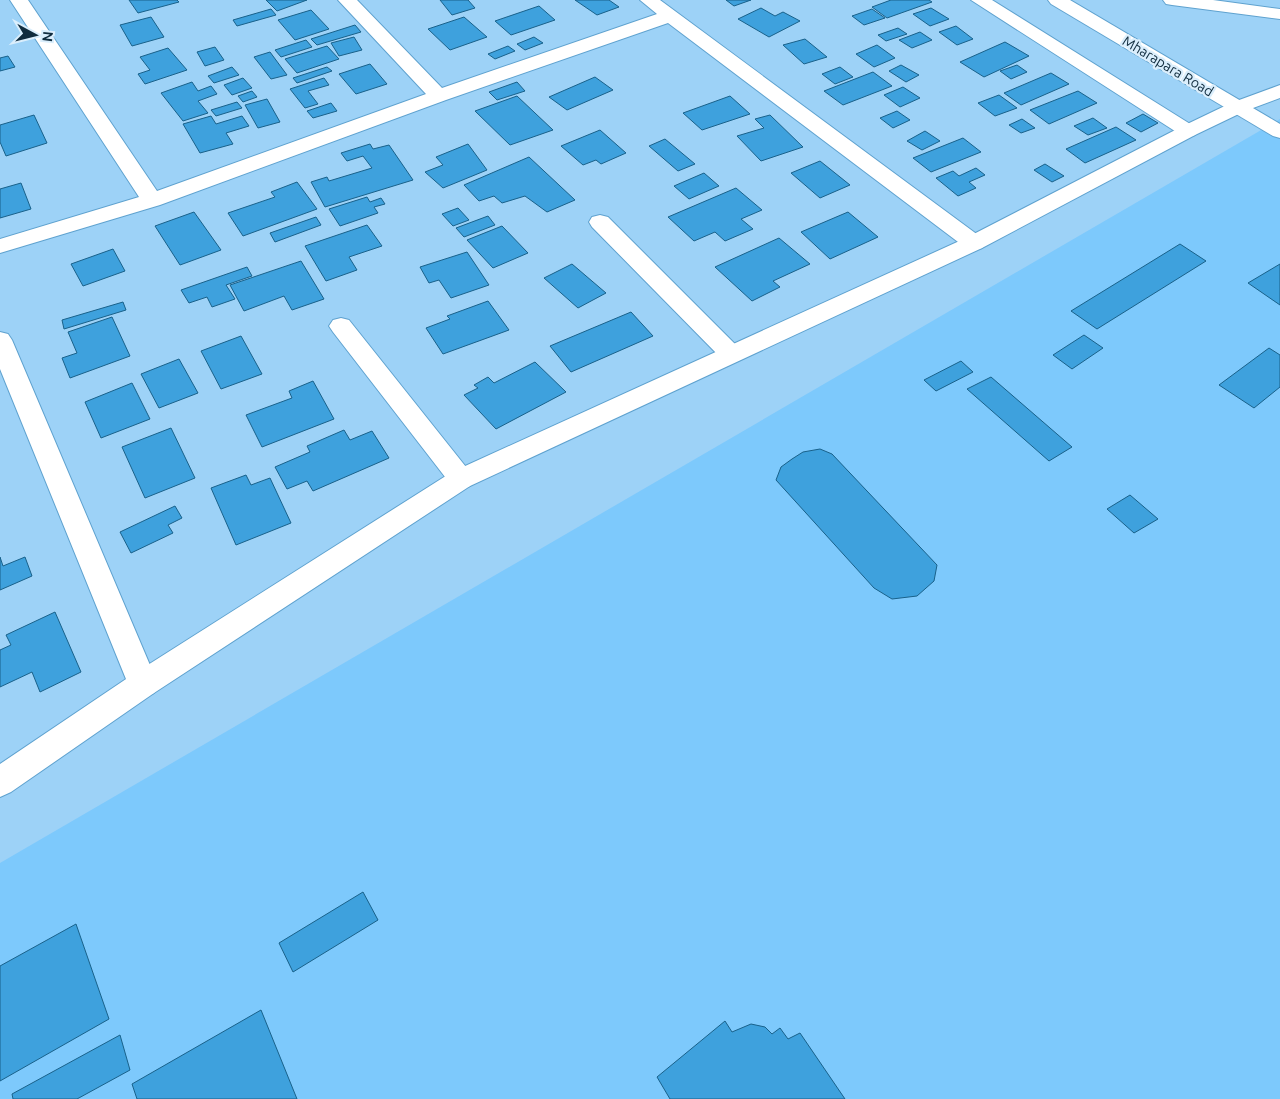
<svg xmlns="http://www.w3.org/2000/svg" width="1280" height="1099" viewBox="0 0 1280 1099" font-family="Ubuntu,sans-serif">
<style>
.built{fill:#7dc9fc}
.building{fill:#3ea1dd;stroke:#19618a}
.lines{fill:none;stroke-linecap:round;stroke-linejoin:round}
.minor-casing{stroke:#5fa2cf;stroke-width:2}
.tertiary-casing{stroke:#5fa2cf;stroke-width:2}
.secondary-casing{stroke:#5fa2cf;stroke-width:2}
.minor{fill:#fff;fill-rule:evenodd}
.tertiary{fill:#fff;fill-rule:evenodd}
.secondary{fill:#fff;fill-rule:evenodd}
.labels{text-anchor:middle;stroke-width:4.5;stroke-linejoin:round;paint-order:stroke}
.far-street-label{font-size:14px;fill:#102c3e;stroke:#daeefc}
</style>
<rect width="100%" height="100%" fill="#9dd2f7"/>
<path class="built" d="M1280,119V1099H0V863Z"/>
<path class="building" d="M129,0H177L179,2L138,13Z
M266,0H307L277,11Z
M440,0H468L475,8L452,15Z
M575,0H609L619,7L597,15Z
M726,0H751L734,6Z
M891,0H929L932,2L887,18L872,7Z
M539,6L555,20L511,35L495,21Z
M761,8L775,16L783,12L800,21L769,37L738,19Z
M931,8L949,19L930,26L913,14Z
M271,9L276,15L237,26L233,20Z
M872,9L885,18L864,25L852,16Z
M311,10L329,29L295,40L278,20Z
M151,17L164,37L132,46L120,25Z
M464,17L487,37L450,50L428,29Z
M355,25L361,32L317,45L311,39Z
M956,26L973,39L957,45L939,32Z
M898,28L907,34L886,41L878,35Z
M920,32L932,40L912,48L899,40Z
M354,37L362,50L339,56L331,43Z
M534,37L543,43L525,50L517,44Z
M805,39L827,57L804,64L783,45Z
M306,40L312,47L281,57L275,50Z
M1005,42L1029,56L984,77L960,62Z
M877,45L895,58L874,67L856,54Z
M327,46L339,59L297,73L285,59Z
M508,46L515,51L495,59L488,54Z
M215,47L224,60L205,66L197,52Z
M168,48L187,70L145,84L138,74L150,70L140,57Z
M270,52L287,75L271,79L254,57Z
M8,56L15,67L0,71V58Z
M370,64L387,84L356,94L339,74Z
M901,65L919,75L906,82L889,71Z
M1017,65L1027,72L1011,79L1000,71Z
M232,67L239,75L214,83L208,76Z
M327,67L332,71L297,83L293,78Z
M840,67L853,77L835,84L822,74Z
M873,72L892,86L843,105L824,91Z
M1051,73L1069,84L1021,105L1004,93Z
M595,77L613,90L567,110L549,97Z
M243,78L252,88L232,95L224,85Z
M324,78L329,85L308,91L318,104L305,108L290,89Z
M192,82L198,91L211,86L217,94L198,101L208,113L183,121L161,93Z
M517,82L525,91L497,100L489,92Z
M903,87L920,98L900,107L884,95Z
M252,91L257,97L243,102L238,96Z
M1078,91L1097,103L1049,124L1030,110Z
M999,95L1017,108L995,116L978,103Z
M517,96L553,130L510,145L475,111Z
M730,96L750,114L702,130L683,113Z
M267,99L280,122L258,128L245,105Z
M237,102L242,108L216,116L211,110Z
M331,103L337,111L313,118L307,111Z
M897,111L910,120L893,128L880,118Z
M1143,114L1158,123L1141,132L1126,123Z
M34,115L47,143L6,156L0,142V125Z
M770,115L803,147L761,161L737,136L764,128L755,119Z
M211,116L216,124L242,116L249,126L226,133L233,144L200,153L183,124Z
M1093,118L1107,128L1088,135L1074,126Z
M1022,119L1035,128L1021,133L1009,125Z
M1116,127L1136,140L1085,163L1066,149Z
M600,130L626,153L601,164L596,160L583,165L561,146Z
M925,131L940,141L922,150L907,141Z
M963,138L981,152L931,172L913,158Z
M665,139L695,164L678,171L649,146Z
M370,144L373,149L389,145L413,180L325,207L311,182L327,177L329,181L372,168L363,156L347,161L341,153Z
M468,144L487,170L443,188L425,172L443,165L436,157Z
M529,157L575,200L547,212L525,196L502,203L494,196L479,201L464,185Z
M820,161L850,185L820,198L791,173Z
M1045,164L1064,176L1052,182L1034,170Z
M976,168L985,175L969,182L976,188L958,196L936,178L953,171L959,176Z
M704,173L719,186L689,199L674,186Z
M297,182L317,209L243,236L228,213L275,197L271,192Z
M21,183L31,209L0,218V189Z
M736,188L762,210L741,219L753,229L725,241L715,232L694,241L668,217Z
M367,197L370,202L381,198L385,204L374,207L378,213L340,226L329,209Z
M458,208L469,220L453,226L442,214Z
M194,212L221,250L180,265L155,226Z
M848,212L878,237L830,259L801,232Z
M488,216L495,225L464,237L456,228Z
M316,217L321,225L275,242L270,233Z
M367,225L382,246L349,257L357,270L326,281L305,246Z
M502,226L528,253L493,268L467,240Z
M779,238L810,264L773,281L780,287L752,301L715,267Z
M1180,244L1206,261L1097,329L1071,311Z
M113,249L125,271L83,286L71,264Z
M467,252L489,285L451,298L439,280L429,283L420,267Z
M301,261L324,299L292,310L284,296L244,311L230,285Z
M572,264L606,293L578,308L544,278Z
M1280,264V305L1248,283Z
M247,267L252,276L226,285L235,299L212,307L207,297L189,303L181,290Z
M488,301L509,330L443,354L426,328L450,319L447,316Z
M123,302L126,310L64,329L62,320Z
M631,312L653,336L571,372L550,346Z
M112,317L130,356L70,378L62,358L77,353L68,332Z
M1084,335L1103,348L1072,369L1053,355Z
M241,336L262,374L221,389L201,351Z
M1269,348L1280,355V387L1254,408L1219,385Z
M179,359L198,393L159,408L141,374Z
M961,361L973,372L936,391L924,380Z
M535,362L566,392L496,429L464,395L478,388L474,385L488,377L494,383Z
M991,377L1072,447L1049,461L967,389Z
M313,381L334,419L262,447L246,415L292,398L289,391Z
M132,383L150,419L101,438L85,402Z
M171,428L195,478L145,498L122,447Z
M344,430L350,440L372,431L389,458L313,491L307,481L287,489L275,467L310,452L307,446Z
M820,449L832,454L937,565L934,581L917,596L892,599L874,588L776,480L781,467L792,459L803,452Z
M246,475L251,485L270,478L291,523L236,545L211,488Z
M1130,495L1158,519L1134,533L1107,509Z
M175,506L182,518L168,525L173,533L131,553L120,532Z
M0,557L3,566L25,557L32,576L0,590Z
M55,612L81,672L40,692L32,672L0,687V650L11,645L6,635Z
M363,892L378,920L293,972L279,943Z
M76,924L109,1019L0,1081V966Z
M261,1010L297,1099H137L132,1084Z
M725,1021L732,1032L751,1024L765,1027L772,1034L780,1028L788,1039L800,1033L845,1099H670L657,1077Z
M120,1035L130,1070L77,1099H13L12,1094Z"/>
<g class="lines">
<g class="minor-casing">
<path id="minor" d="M10,0H28L157,191L426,94L338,0H357L442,88L657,14L640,0H660L982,238L985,243L982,248L974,250L966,248L668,23L446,100L160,205L0,253V239L139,197Z
M971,0H992L1195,127L1198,131L1195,135L1188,137L1181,135Z
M1163,0H1213L1280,9V19L1172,5L1166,4Z
M600,215L608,217L739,348L743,354L739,360L731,362L723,360L592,227L589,222L592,217Z
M341,318L349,320L470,472L474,479L470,486L461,489L452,486L333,332L329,326L333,320Z
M0,332L8,334L12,340L158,684L154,693L143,697L132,693L128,684L0,369Z"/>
</g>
<g class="tertiary-casing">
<path id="tertiary" d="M1280,85V98L1245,111L1195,135L982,248L470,486L154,693L11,792L0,797V764L132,675L452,472L966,238L1181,127L1231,103Z"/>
</g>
<g class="secondary-casing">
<path id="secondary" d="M1048,0H1070L1280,124V138L1273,136L1051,4Z"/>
</g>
<use href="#minor" class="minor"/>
<use href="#tertiary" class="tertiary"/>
<use href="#secondary" class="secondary"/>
</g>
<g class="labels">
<g class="far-street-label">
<text transform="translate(1168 66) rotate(31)" y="5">Mharapara Road</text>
</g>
</g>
<g transform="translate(35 35) rotate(97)" stroke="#daeefc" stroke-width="4" paint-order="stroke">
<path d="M0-4L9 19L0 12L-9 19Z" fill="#102c3e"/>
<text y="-8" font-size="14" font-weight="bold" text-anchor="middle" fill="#102c3e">N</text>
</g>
</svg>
